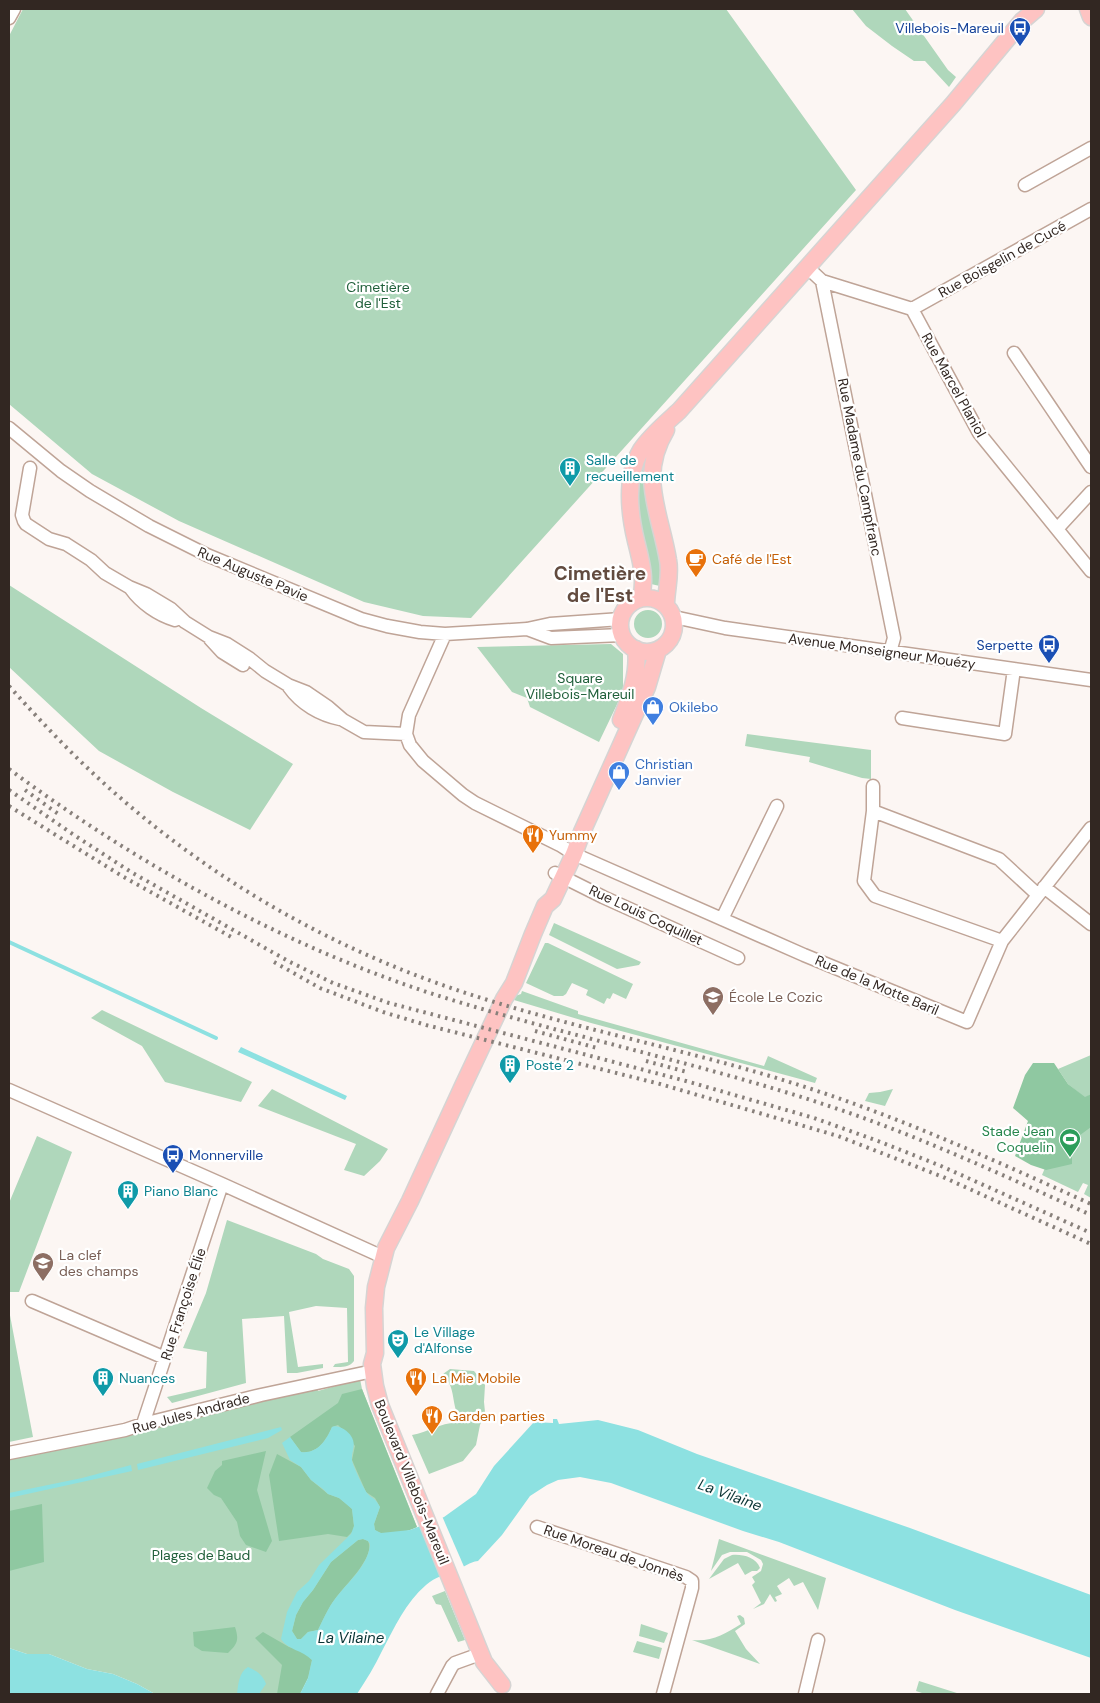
<svg xmlns="http://www.w3.org/2000/svg" width="1100" height="1703" viewBox="0 0 1100 1703" font-family="'DM Sans',sans-serif">
<style>
.green{fill:#afd7bb}
.forest{fill:#8fc8a1}
.water{fill:#8de1e1;fill-rule:evenodd}
.pier{fill:#fcf6f3}
.lines{fill:none;stroke-linecap:round;stroke-linejoin:round}
.stream{stroke:#8de1e1;stroke-width:4}
.minor-casing{stroke:#bfa497;stroke-width:15}
.major-casing{stroke:#d6d4d3;stroke-width:19}
.minor{stroke:#fff;stroke-width:12}
.major{stroke:#fec3c2;stroke-width:16}
.rail{stroke:#88807b;stroke-width:4;stroke-dasharray:2.5 5;stroke-linecap:butt}
.labels{text-anchor:middle;stroke-width:4.5;stroke-linejoin:round;paint-order:stroke}
.transit-label{font-size:14px;fill:#164399;stroke:#fff;text-anchor:end}
.street-label{font-size:14px;fill:#322722;stroke:#fff}
.park-label{font-size:14px;fill:#21603b;stroke:#fff}
.culture-label{font-size:14px;fill:#0d838f;stroke:#fff;text-anchor:start}
.food-label{font-size:14px;fill:#c56008;stroke:#fff;text-anchor:start}
.shop-label{font-size:14px;fill:#366cbe;stroke:#fff;text-anchor:start}
.education-label{font-size:14px;fill:#785e54;stroke:#fff;text-anchor:start}
.leisure-label{font-size:14px;fill:#27864d;stroke:#fff;text-anchor:end}
.water-label{font-size:15px;font-style:italic;fill:#093334;stroke:#fff}
.district-label{font-size:19px;font-weight:bold;fill:#624b3f;stroke:#fff}
</style>
<rect width="100%" height="100%" fill="#fcf6f3"/>
<path class="green" d="M23,9H726L856,190L471,618L423,616L364,602L179,521L92,474L9,404V36Z
M852,9H905L948,70L956,77L949,87L925,61H914L892,46L866,26Z
M647,454L664,560V587L651,584L636,501L640,468Z
M9,585L201,708L293,764L250,830L173,792L99,751L9,667Z
M634 624a14 14 0 1 1 28 0a14 14 0 1 1-28 0Z
M611,644L623,654V692L599,742L530,707L527,698L512,692L477,647Z
M747,734L871,750V779L862,778L809,762L810,757L745,746Z
M554,923L641,962L639,965L617,969L549,935Z
M545,943H548L633,984L626,999L613,993L610,999L607,998L604,1004L586,995L588,990L572,983L566,994L563,996H554L526,983Z
M522,991L578,1011V1014L764,1066L768,1056L817,1078L815,1083L591,1023L514,1000L515,996L521,994Z
M102,1010L252,1082L241,1102L165,1082L142,1046L91,1018Z
M1091,1055V1094L1085,1098L1068,1084L1058,1069Z
M272,1089L388,1149L380,1161L364,1176L344,1170L356,1144L258,1106Z
M893,1089L885,1106L865,1101L869,1093L880,1092Z
M1091,1118V1198L1084,1194L1088,1185L1083,1183L1078,1192L1042,1175L1050,1156Z
M37,1136L72,1152L19,1292H9V1203Z
M227,1220L316,1254L323,1259L349,1269L354,1276V1361C349,1368 341,1367 333,1367L335,1364L348,1362L347,1308L316,1306L289,1312L298,1367L323,1364V1368L297,1373H287L284,1316L242,1319L246,1383L172,1403L167,1397L206,1388L207,1352L183,1348L206,1293Z
M9,1310L33,1437L9,1442Z
M450,1369L474,1371L485,1385L484,1402L485,1412L480,1425L476,1445L463,1461L429,1474L412,1435C429,1432 443,1421 460,1423C458,1416 455,1409 454,1402C452,1390 451,1383 443,1374Z
M360,1379L362,1389L417,1527L377,1542L300,1694H155L137,1684L113,1674L87,1669L49,1654H27L9,1648V1458L316,1385L318,1391Z
M719,1539L826,1578L818,1610L803,1582L794,1586L789,1578L777,1586L782,1594L775,1597L777,1601L775,1602L770,1594L764,1604L753,1609L761,1603L752,1585L755,1582L752,1577L761,1571L763,1564L761,1560L747,1552H730L722,1555L711,1571Z
M732,1555C742,1554 756,1557 760,1568L757,1571H752L745,1575L738,1563L709,1579L724,1559Z
M445,1591L465,1640L458,1642L441,1605L436,1604L432,1596Z
M740,1615L744,1618L745,1624L735,1631L746,1649L760,1664L692,1640C712,1642 725,1634 741,1624L737,1616Z
M641,1624L668,1633L664,1643L639,1636Z
M637,1641L662,1648L659,1659L633,1652Z
M919,1681L960,1694H925L916,1691Z"/>
<path class="forest" d="M1033,1063H1054L1068,1084L1085,1097L1091,1094V1127L1072,1141V1164L1046,1170L1031,1165L1015,1156L1028,1121L1013,1108L1025,1075Z
M362,1389L417,1527C407,1532 384,1538 375,1530L374,1524L380,1507L375,1498L366,1492L352,1460L355,1446L343,1430L338,1425L332,1427C326,1441 317,1454 301,1452L290,1437L338,1403L342,1394Z
M266,1451L257,1490L272,1541L266,1552L246,1545L240,1536L237,1522L221,1498L214,1495L207,1488L215,1471L222,1465V1461Z
M277,1454L301,1467L311,1480L328,1494L339,1498L348,1505L352,1509L354,1526L353,1531L347,1537L328,1534L279,1541L269,1475Z
M42,1504L44,1562L9,1571V1511Z
M363,1539L368,1541C376,1557 344,1586 335,1599C328,1608 323,1620 318,1630L308,1632L301,1639H297L292,1631L296,1615L303,1602L313,1590L331,1562L358,1540Z
M235,1627C239,1639 238,1644 228,1653L202,1651L194,1646L193,1632Z
M263,1632L289,1647L305,1652L312,1660L308,1678L300,1694H277L282,1665L255,1638Z"/>
<path class="water" d="M241,1047L347,1096L345,1100L238,1052Z
M553,1419H557L559,1424L598,1420L638,1430L697,1454L910,1528L1091,1595V1658L955,1610L779,1542L743,1531L611,1483L580,1477L558,1480L547,1485L530,1496L502,1535L478,1561C469,1562 465,1567 457,1570C447,1574 435,1577 426,1585C406,1602 394,1628 382,1651C375,1666 366,1680 357,1694H300L308,1678L312,1660C302,1650 288,1650 281,1639L287,1612L297,1592L309,1581L319,1565L351,1534L354,1526L352,1509L339,1498L328,1494L323,1489L311,1480L301,1467L290,1460L282,1443L290,1437L301,1452C317,1454 326,1441 332,1427C338,1424 348,1431 351,1436C357,1445 351,1451 352,1460C352,1464 364,1489 367,1493C373,1500 374,1496 380,1507L374,1524L375,1530L381,1533L410,1530L444,1517L476,1494L494,1466L534,1422L553,1423ZM363,1539L368,1541L370,1544C369,1565 347,1583 335,1599C328,1608 323,1620 318,1630L308,1632L301,1639H297L292,1631L296,1615L303,1602L313,1590L331,1562L358,1540Z
M281,1427L282,1430L268,1438L138,1470L137,1464Z
M131,1465L132,1471L9,1498V1493L82,1478Z
M9,1648L27,1654H49L87,1669L113,1674L137,1684L155,1694H9Z
M248,1667C257,1671 263,1675 266,1684L259,1694H237C238,1685 239,1672 248,1667Z"/>
<path class="pier" d="M442,1516L465,1569L443,1579L420,1525Z"/>
<g class="lines">
<path class="stream" d="M9,942L216,1038"/>
<g class="minor-casing">
<path id="minor" d="M9,18L14,9
M1025,185L1091,148
M807,267L822,281L912,309L979,433L1091,571
M822,281L894,638L890,652
M912,309L1091,209
M1014,353L1091,467
M9,428L61,471L90,491L149,526L207,555L361,619L387,626L420,632L445,634L527,629L550,624L621,619
M30,468L22,515L24,521L26,524L49,539L66,544L91,560L105,573L129,587L146,594L171,609L185,622L209,637L227,644L249,658L265,671L288,685L306,692L328,707L343,720L364,732L406,734
M1057,529L1091,492
M131,589C141,603 158,615 175,620
M674,617L725,628L1091,680
M527,629L551,638L622,635
M445,634L409,715L406,734L410,745L423,761L463,795L475,803L560,845L574,854L804,955L967,1022L1002,941L1091,828
M210,639L222,652L243,665
M289,687C301,704 320,715 340,719
M902,718L1005,734L1014,669
M873,786V811L864,881L875,896L1002,941
M873,811L999,859L1038,895
M555,873L603,897L738,958
M1044,887L1091,924
M722,919L777,806
M9,1090L222,1184L383,1257
M32,1301L165,1358
M143,1424L222,1184
M9,1453L125,1430L143,1424L261,1395L373,1371
M537,1527L686,1577L692,1581V1588L663,1694
M437,1694L452,1666L455,1663L480,1654
M805,1694L818,1640"/>
</g>
<g class="major-casing">
<path id="major" d="M1088,9L1091,17
M666,430C638,476 660,512 668,560C671,575 666,590 666,605
M620 625a27 27 0 1 1 54 0a27 27 0 1 1-54 0Z
M641,598C646,579 641,561 636,541C629,512 625,477 641,450C651,435 666,423 679,411L953,104L1022,21L1036,9
M621,720C630,697 639,674 636,649
M502,1685L484,1662L380,1405L375,1386L372,1364L375,1353L374,1308L376,1287L386,1248L410,1201L463,1086L504,999L514,983L533,934L545,906L553,899L574,854L582,832L647,687L658,650"/>
</g>
<use href="#minor" class="minor"/>
<use href="#major" class="major"/>
<path class="rail" d="M9,686C43,724 78,761 117,795C215,881 330,947 454,989C568,1028 688,1049 802,1086C902,1118 996,1161 1091,1204
M9,769C137,864 284,946 436,995C566,1036 700,1063 829,1106C919,1136 1005,1176 1091,1215
M9,790L74,835L131,872L288,961L333,983L389,1003L686,1081L814,1118L878,1141L941,1166L1091,1233
M25,790L61,816
M9,806L122,876L233,938
M274,962L320,988L383,1012L426,1025L660,1084L838,1136L943,1177L1091,1244
M535,1031L597,1048
M646,1061L687,1072"/>
</g>
<defs>
<g id="bus-pin" transform="scale(1.125)"><path d="M0 17L-7.5 6A9.5 9.5 0 1 1 7.5 6Z" fill="#1a4fb4" stroke="#fff"/><path d="M-5-6H5V4H4V6H2V4H-2V6H-4V4H-5ZM-3.5-4V0h7V-4ZM-3.5 1.2v1.5H-2V1.2ZM2 1.2v1.5H3.5V1.2Z" fill="#fff"/></g>
<g id="building-pin" transform="scale(1.125)"><path d="M0 17L-7.5 6A9.5 9.5 0 1 1 7.5 6Z" fill="#0f9aa8" stroke="#fff"/><path d="M-4-6H4V6H1V3H-1V6H-4ZM-2.5-4.3h1.7v1.8h-1.7ZM.8-4.3h1.7v1.8H.8ZM-2.5-1h1.7V.8h-1.7ZM.8-1h1.7V.8H.8Z" fill="#fff"/></g>
<g id="cafe-pin" transform="scale(1.125)"><path d="M0 17L-7.5 6A9.5 9.5 0 1 1 7.5 6Z" fill="#e8710a" stroke="#fff"/><path d="M-5.5-4.5H6V0H3Q3 3.5 0 3.5H-2.5Q-5.5 3.5-5.5 0ZM3-3.2v2h1.7v-2ZM-6 4.5H4V6H-6Z" fill="#fff"/></g>
<g id="shop-pin" transform="scale(1.125)"><path d="M0 17L-7.5 6A9.5 9.5 0 1 1 7.5 6Z" fill="#3f7fe0" stroke="#fff"/><path d="M-5-2.5h2.3a2.7 3.5 0 0 1 5.4 0H5L5.5 6h-11ZM-1.5-2.5h3a1.5 2.3 0 0 0-3 0Z" fill="#fff"/></g>
<g id="restaurant-pin" transform="scale(1.125)"><path d="M0 17L-7.5 6A9.5 9.5 0 1 1 7.5 6Z" fill="#e8710a" stroke="#fff"/><path d="M-5-6h1v4h1v-4h1v4h1v-4h1v5L-1.5 .5V6h-2V.5L-5-1ZM5-6V6H3V1.5H1.5Q1.5-4 5-6Z" fill="#fff"/></g>
<g id="university-pin" transform="scale(1.125)"><path d="M0 17L-7.5 6A9.5 9.5 0 1 1 7.5 6Z" fill="#8d6e63" stroke="#fff"/><path d="M0-5L7-2L0 1L-7-2ZM-4 1L0 2.5L4 1V4Q0 6-4 4Z" fill="#fff"/></g>
<g id="stadium-pin" transform="scale(1.125)"><path d="M0 17L-7.5 6A9.5 9.5 0 1 1 7.5 6Z" fill="#2e9e5b" stroke="#fff"/><path d="M0-5a6.5 5 0 1 0 0 10a6.5 5 0 1 0 0-10ZM-3.5-1.8h7v3.6h-7Z" fill="#fff"/></g>
<g id="school-pin" transform="scale(1.125)"><path d="M0 17L-7.5 6A9.5 9.5 0 1 1 7.5 6Z" fill="#8d6e63" stroke="#fff"/><path d="M0-5L7-2L0 1L-7-2ZM-4 1L0 2.5L4 1V4Q0 6-4 4Z" fill="#fff"/></g>
<g id="theatre-pin" transform="scale(1.125)"><path d="M0 17L-7.5 6A9.5 9.5 0 1 1 7.5 6Z" fill="#0f9aa8" stroke="#fff"/><path d="M-5-5.5Q0-4 5-5.5V0Q5 5 0 6Q-5 5-5 0ZM-3.3-2.5H-1v1.5H-3.3ZM1-2.5H3.3v1.5H1ZM-2.8 1Q0 5.5 2.8 1Z" fill="#fff"/></g>
</defs>
<g fill-rule="evenodd">
<use href="#bus-pin" x="1020" y="28"/>
<use href="#building-pin" x="570" y="468"/>
<use href="#cafe-pin" x="696" y="559"/>
<use href="#bus-pin" x="1049" y="645"/>
<use href="#shop-pin" x="653" y="707"/>
<use href="#shop-pin" x="619" y="772"/>
<use href="#restaurant-pin" x="533" y="835"/>
<use href="#university-pin" x="713" y="997"/>
<use href="#building-pin" x="510" y="1065"/>
<use href="#stadium-pin" x="1070" y="1139"/>
<use href="#bus-pin" x="173" y="1155"/>
<use href="#building-pin" x="128" y="1191"/>
<use href="#school-pin" x="43" y="1263"/>
<use href="#theatre-pin" x="398" y="1340"/>
<use href="#building-pin" x="103" y="1378"/>
<use href="#restaurant-pin" x="416" y="1378"/>
<use href="#restaurant-pin" x="432" y="1416"/>
</g>
<g class="labels">
<g class="transit-label">
<text x="1004" y="33">Villebois-Mareuil</text>
<text x="1033" y="650">Serpette</text>
<text x="189" y="1160" text-anchor="start">Monnerville</text>
</g>
<g class="street-label">
<text transform="translate(1002 259) rotate(-29)" y="5">Rue Boisgelin de Cucé</text>
<text transform="translate(954 385) rotate(61)" y="5">Rue Marcel Planiol</text>
<text transform="translate(860 467) rotate(79)" y="5">Rue Madame du Campfranc</text>
<text transform="translate(253 574) rotate(23)" y="5">Rue Auguste Pavie</text>
<text transform="translate(882 651) rotate(8)" y="5">Avenue Monseigneur Mouézy</text>
<text transform="translate(646 915) rotate(25)" y="5">Rue Louis Coquillet</text>
<text transform="translate(877 985) rotate(23)" y="5">Rue de la Motte Baril</text>
<text transform="translate(183 1304) rotate(-72)" y="5">Rue Françoise Élie</text>
<text transform="translate(191 1413) rotate(-15)" y="5">Rue Jules Andrade</text>
<text transform="translate(412 1482) rotate(68)" y="5">Boulevard Villebois-Mareuil</text>
<text transform="translate(614 1553) rotate(19)" y="5">Rue Moreau de Jonnès</text>
</g>
<g class="park-label">
<text x="378" y="292">Cimetière<tspan x="378" dy="16">de l'Est</tspan></text>
<text x="580" y="683">Square<tspan x="580" dy="16">Villebois-Mareuil</tspan></text>
<text x="201" y="1560">Plages de Baud</text>
</g>
<g class="culture-label">
<text x="586" y="465">Salle de<tspan x="586" dy="16">recueillement</tspan></text>
<text x="526" y="1070">Poste 2</text>
<text x="144" y="1196">Piano Blanc</text>
<text x="414" y="1337">Le Village<tspan x="414" dy="16">d'Alfonse</tspan></text>
<text x="119" y="1383">Nuances</text>
</g>
<g class="food-label">
<text x="712" y="564">Café de l'Est</text>
<text x="549" y="840">Yummy</text>
<text x="432" y="1383">La Mie Mobile</text>
<text x="448" y="1421">Garden parties</text>
</g>
<g class="shop-label">
<text x="669" y="712">Okilebo</text>
<text x="635" y="769">Christian<tspan x="635" dy="16">Janvier</tspan></text>
</g>
<g class="education-label">
<text x="729" y="1002">École Le Cozic</text>
<text x="59" y="1260">La clef<tspan x="59" dy="16">des champs</tspan></text>
</g>
<g class="leisure-label">
<text x="1054" y="1136">Stade Jean<tspan x="1054" dy="16">Coquelin</tspan></text>
</g>
<g class="water-label">
<text transform="translate(730 1495) rotate(20)" y="5">La Vilaine</text>
<text x="351" y="1643">La Vilaine</text>
</g>
<g class="district-label">
<text x="600" y="580">Cimetière<tspan x="600" dy="22">de l'Est</tspan></text>
</g>
</g>
<rect width="1100" height="1703" fill="none" stroke="#322722" stroke-width="20"/>
</svg>
